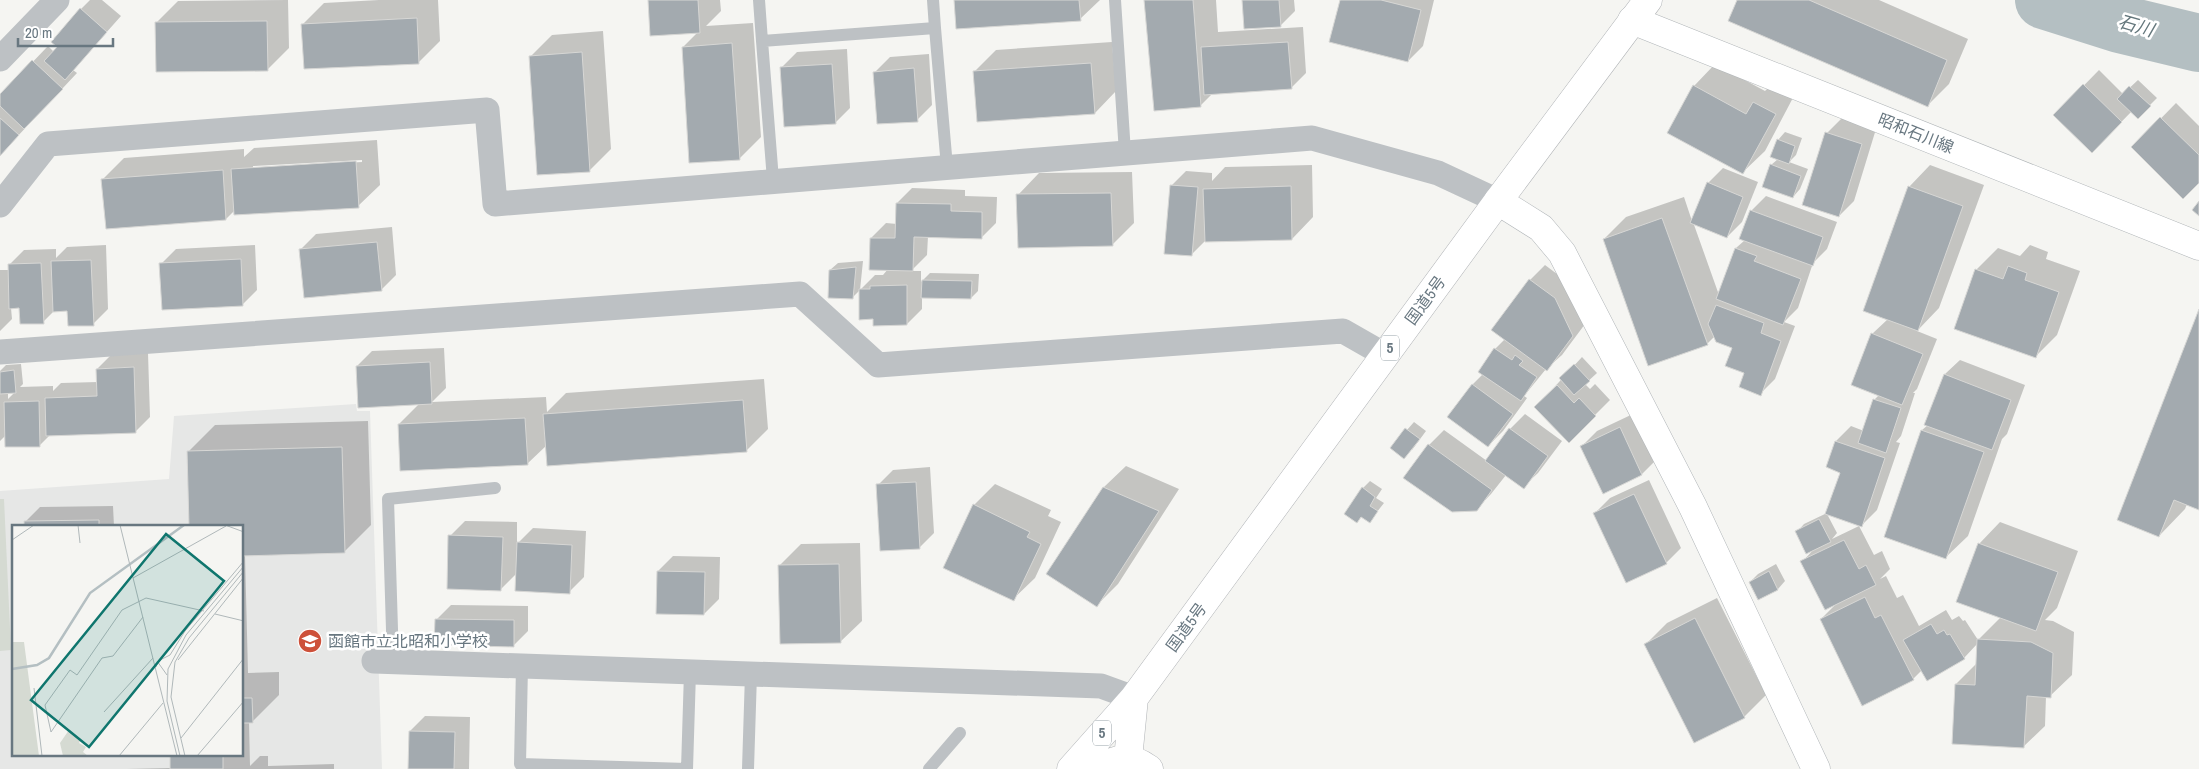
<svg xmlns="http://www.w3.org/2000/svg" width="2199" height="769" viewBox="0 0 2199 769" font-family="'Archivo Narrow','Noto Sans JP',sans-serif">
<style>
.built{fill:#e6e7e6;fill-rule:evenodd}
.green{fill:#d5dad2}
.shadow{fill:#0003;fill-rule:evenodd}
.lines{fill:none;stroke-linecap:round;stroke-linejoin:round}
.river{stroke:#b4bfc2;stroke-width:58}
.building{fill:#a3aaaf;stroke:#d7d7d5}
.secondary-casing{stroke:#b0b5b8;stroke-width:29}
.highway-casing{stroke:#b1b4b7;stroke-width:29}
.lane{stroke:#bdc1c4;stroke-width:12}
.street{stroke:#bdc1c4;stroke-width:25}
.secondary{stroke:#fff;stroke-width:28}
.highway{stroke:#fff;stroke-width:28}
.labels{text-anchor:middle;stroke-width:5;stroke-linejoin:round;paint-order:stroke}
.shield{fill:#fff;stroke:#95a0a6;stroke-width:1}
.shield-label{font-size:15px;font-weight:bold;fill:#687780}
.street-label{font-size:16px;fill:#687780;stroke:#fff}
.poi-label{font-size:16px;fill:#687780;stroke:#fff;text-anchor:start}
.water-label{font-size:18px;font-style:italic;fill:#64777c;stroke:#fff}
.inset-river{fill:none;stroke:#b4bfc2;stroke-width:2.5}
.inset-road{fill:none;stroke:#b0b8ba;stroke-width:1}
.view{fill:#0f766e;fill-opacity:0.15;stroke:#0f766e;stroke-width:2.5}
.inset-edge{fill:none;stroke:#687780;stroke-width:2.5}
</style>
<rect width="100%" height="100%" fill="#f5f5f2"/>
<path class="built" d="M356,404L357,411H370L382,769H0V491L169,479L174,416ZM14,526H242V755H14Z"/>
<path class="green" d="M0,499H4L11,650L0,651Z"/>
<path class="shadow" d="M90,0H102L121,16L73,70L77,73L0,155V96L48,46L54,52L81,9Z
M288,0L289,48L267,70L156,23L178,1Z
M379,0H438L440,41L418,63L303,24L324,3Z
M649,0H720L721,11L706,26L753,23L761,137L739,159L683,47L698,32Z
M955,0H1100L1080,19Z
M1146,0H1216L1218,32L1303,27L1306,73L1291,88L1213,93L1200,106Z
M1243,0H1294L1295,11L1280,26Z
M1341,0H1434L1423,46L1408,61Z
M1738,0H1879L1968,39L1949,84L1927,106Z
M603,31L611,149L589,171L531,56L552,35Z
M1112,42L1116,91L1095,113L974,72L996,50Z
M847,49L850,108L835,123L782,67L797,52Z
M929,54L932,105L917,120L875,72L890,57Z
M1715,64L1765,91L1775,81L1796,92L1765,151L1743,172L1694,86Z
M2099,70L2123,94L2138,80L2157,98L2138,117L2132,111L2092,152L2055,115Z
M2176,103L2199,126V181L2133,147Z
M1842,118L1876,129L1854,201L1839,216L1827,133Z
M1785,132L1802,138L1796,155L1789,162L1808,169L1800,189L1793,197L1771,165L1778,159V140Z
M377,140L380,185L358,206L235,210L226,219L103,179L124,158L244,149V157L254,148ZM362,160V162L253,168V166Z
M1312,165L1313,217L1292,239L1205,241L1192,254L1171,186L1186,171L1212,173V181L1225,167Z
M1930,165L1984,185L1939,308L1917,331L1937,339L1917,389L1913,393H1915L1901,436L1896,442L1900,443L1877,510L1862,525L1827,514L1837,533L1832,539L1859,526L1874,555L1882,551L1890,569L1880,579L1886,576L1897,598L1903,595L1919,626L1946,610L1952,620L1959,616L1963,621L1965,620L1978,640L2001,617L1979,544L2000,522L2078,551L2057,608L2045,620L2053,621L2074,632L2072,675L2050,696H2046L2045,726L2023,747L1956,684L1977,663L1978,643L1964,658L1922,670L1913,679L1821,619L1837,603L1802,562L1815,548L1797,532L1804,524L1827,513L1842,472L1836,441L1851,426L1864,431L1874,400L1879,395L1872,334L1888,319L1909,187Z
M1723,168L1758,182L1742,222L1727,237L1693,222L1719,295L1736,248L1745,240L1751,211L1766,196L1837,222L1827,249L1813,263L1798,308L1784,322L1795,326L1775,379L1760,394L1745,373L1733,347L1715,336L1707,344L1604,239L1626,217L1684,197L1692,221L1708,183Z
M1132,172L1134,223L1112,245L1018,195L1039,173Z
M912,188L965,190V196L997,197L996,223L981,238L928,236L927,255L911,271H921V282L930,273L979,274L978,291L971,298L922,297V309L907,324L874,318L860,290L875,275H883L888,269L871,238L886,223L897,224V203Z
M392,227L396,275L381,290L301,249L316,234Z
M106,245L108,309L93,324L68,310H55L43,322L20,307L11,308L12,319L0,331V270H9V265L24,250L56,249V258L67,247Z
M255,245L257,290L242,305L161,264L176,249Z
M2030,245L2048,252L2046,259L2080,271L2057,335L2036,356L1976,270L1998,248L2020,256Z
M863,261L860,290L852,298L830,270L838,263Z
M1545,265L1569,283L1588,320L1562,355L1546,369L1524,396L1527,398L1503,431L1488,446L1472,385L1483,374L1495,349L1505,339L1530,280Z
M2199,313V509L2187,504L2185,509L2159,536Z
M444,348L446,388L432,402L546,397L547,412L566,393L764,379L768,429L746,451L547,445L527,464L399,424L420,403L357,366L372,351Z
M148,353L150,417L135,432L50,435L40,445L6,435L0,441V371L6,365L21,364L23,384L20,387L53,386V391L61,383L98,382L97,369L112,354ZM8,392H15L8,399Z
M1582,357L1597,373L1585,384L1590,389L1595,384L1610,400L1569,441L1536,407Z
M1960,360L2025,385L2007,434L2002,439L1968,536L1946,557L1922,430L1928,425L1945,374Z
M1635,413L1657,459L1642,474L1604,492L1582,446L1597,431Z
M1525,414L1562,441L1538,473L1523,487L1506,475L1491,494L1476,510L1429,445L1444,430L1487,461L1510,429Z
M368,421L371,525L344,552L245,554L248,673L279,672V695L252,722H249L250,766L260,756H268V766L334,764V769H126L171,768V755H242V526H190L188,452L215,425Z
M1414,422L1426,431L1412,450L1392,447Z
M1126,466L1179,489L1118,584L1097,605L1048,574L1104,487Z
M930,467L934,533L919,548L878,485L893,470Z
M1649,480L1681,548L1666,563L1595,513L1610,498Z
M1370,481L1382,489L1376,498L1384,503L1369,522L1363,488Z
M995,484L1051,510L1048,516L1061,522L1035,578L1013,599L974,505Z
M113,506L114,526H25V522L40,507Z
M465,521L517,522V544L533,528L586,531L584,577L569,592L517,573L501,589L450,536Z
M860,543L862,621L840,642L779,566L801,544Z
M673,556L720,557L719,599L704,614L658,571Z
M1776,564L1785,581L1778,589L1759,598L1750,582L1758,574Z
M1717,598L1766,695L1744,717L1695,742L1646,644L1667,623Z
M451,605L528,606V631L513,646L436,620Z
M425,716L470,717L469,769H410V731Z"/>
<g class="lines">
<path class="river" d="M2044,0L2120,24L2199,43"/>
</g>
<path class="building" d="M648,0H698L700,33L650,36Z
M954,0H1079L1081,21L956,29Z
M1144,0H1193L1201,107L1154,111Z
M1242,0H1279L1281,27L1244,29Z
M1340,0H1381L1421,10L1408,62L1329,42Z
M1737,0H1809L1947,60L1928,107L1728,21Z
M80,8L107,32L65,80L44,61L57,47L51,42Z
M417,18L419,64L304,69L301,24Z
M267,21L268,71L156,72L155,22Z
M1288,42L1292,89L1204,95L1201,47Z
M732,43L740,160L689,163L682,47Z
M582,52L590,172L537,175L529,56Z
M32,60L63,89L24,129L0,106V94Z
M1091,63L1095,114L977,122L973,71Z
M832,64L836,124L784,127L780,67Z
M914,68L918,122L877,124L873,72Z
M2083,84L2122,122L2092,153L2053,115Z
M1693,85L1746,114L1753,102L1776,114L1743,174L1667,133Z
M2129,86L2151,106L2138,119L2117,99Z
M2160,117L2199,155V183L2183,199L2131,147Z
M0,118L19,135L0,156Z
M1825,132L1862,144L1839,217L1802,205Z
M1777,139L1795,146L1789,164L1770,157Z
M356,161L359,208L234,215L231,169Z
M1770,164L1801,176L1793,198L1762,187Z
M223,170L226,220L106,229L101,179Z
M1707,182L1743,197L1727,238L1690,223Z
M1170,185L1198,187L1192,256L1164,254Z
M1291,186L1292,240L1205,242L1203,189Z
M1908,186L1963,206L1918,331L1863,311Z
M1111,193L1113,246L1018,248L1016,194Z
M2199,201V216L2192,210Z
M896,203L951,204V211L982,212V239L914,237L913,271L869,270L870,238H895Z
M1750,210L1823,237L1813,266L1739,239Z
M1662,218L1708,345L1648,366L1603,239Z
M377,242L382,291L304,298L299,249Z
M1735,248L1757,256L1754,261L1801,279L1783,325L1716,299Z
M241,259L243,306L162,310L159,263Z
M91,260L94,326H68L67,311L53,312L51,261Z
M41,263L44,324H20L19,308L9,309L8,264Z
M2008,266L2027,273L2025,280L2059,292L2036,358L1954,329L1975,269L2003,279Z
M856,267L853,299L828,298L829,270Z
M1529,279L1555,298L1573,336L1547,371L1491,330Z
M922,280L972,281L971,299L921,298Z
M907,285V325L873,326V319L859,320V289H870V286Z
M1716,305L1764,323L1761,333L1781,341L1761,396L1739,387L1744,373L1725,366L1732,348L1716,342L1708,324Z
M2199,309V510L2174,500L2159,537L2117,520Z
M1871,333L1923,354L1902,405L1851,385Z
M1494,348L1512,360L1515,355L1523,361L1519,365L1537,377L1521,401L1478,372Z
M430,362L432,404L358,408L356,366Z
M1574,364L1590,381L1574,395L1559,378Z
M134,367L136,433L46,436L45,398L97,396L96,369Z
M14,370L16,393L0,394V372Z
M1944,374L2011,400L1992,450L1924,425Z
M1472,384L1513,414L1488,447L1447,417Z
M1557,385L1574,403L1579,398L1596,416L1569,443L1534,407Z
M1873,399L1901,408L1886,453L1858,443Z
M743,400L747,452L547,466L543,414Z
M39,401L40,447H5L4,402Z
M525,418L528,465L400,471L398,424Z
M1620,427L1642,475L1603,494L1580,446Z
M1405,428L1420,439L1404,459L1390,448Z
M1509,428L1548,456L1524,489L1485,461Z
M1921,430L1984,452L1946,559L1884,537Z
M1835,441L1885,458L1862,527L1825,514L1840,473L1826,467Z
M1428,444L1492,490L1477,511L1452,512L1403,478Z
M342,447L345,553L242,556V526H189L187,451Z
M916,482L920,549L880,551L876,484Z
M1103,487L1159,511L1097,607L1046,574Z
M1362,487L1375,497L1370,506L1378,511L1370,523L1361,517L1357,523L1344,514Z
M1634,494L1667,564L1626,583L1593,513Z
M973,504L1030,532L1027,537L1041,544L1014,601L943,568Z
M1819,519L1831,542L1806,554L1795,531Z
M99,520V526H24V521Z
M448,535L503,537L501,591L447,589Z
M1844,540L1859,569L1866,565L1876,585L1825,610L1800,561Z
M517,542L572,545L570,594L515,591Z
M1978,543L2058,572L2036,631L1956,602Z
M839,564L841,643L780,644L778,565Z
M657,571L705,572L704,615L656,614Z
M1769,571L1778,590L1758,600L1749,582Z
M1865,597L1875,618L1881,615L1914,680L1862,706L1820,619Z
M1695,618L1745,718L1694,743L1644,644Z
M435,619L514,620V647L434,645Z
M1931,624L1937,634L1944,630L1947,635L1950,634L1965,659L1927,681L1903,640Z
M1977,639L2031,642L2053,653L2051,698L2027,696L2024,748L1952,744L1955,684L1975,685Z
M242,698H252L253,723H242Z
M409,731L455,732L454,769H408Z
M170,755H223V769H170Z"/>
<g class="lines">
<g class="secondary-casing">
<path id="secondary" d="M1632,20L2199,246
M1498,201L1541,228L1562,253L1693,507L1816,769"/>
</g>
<g class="highway-casing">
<path id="highway" d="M1071,769L1134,698L1498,201L1648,0
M1095,769C1118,759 1128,754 1149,769
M1125,769L1128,759L1134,698"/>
</g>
<path class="lane" d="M759,0L762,41
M933,0L935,28
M1115,0L1125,153
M773,180L762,41L935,28L947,167
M393,662L388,499L495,488
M522,666L520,764L687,769L690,672
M748,769L751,674
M929,769L960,733"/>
<path class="street" d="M0,59L57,0
M0,205L48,144L487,110L495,204L1312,138L1438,173L1498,201
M0,352L800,294L878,365L1343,331L1385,355
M374,661L1101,686L1134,698"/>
<use href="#secondary" class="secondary"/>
<use href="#highway" class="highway"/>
</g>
<defs>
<g id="school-disc" transform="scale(1.25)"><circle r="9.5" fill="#cd513a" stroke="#fff"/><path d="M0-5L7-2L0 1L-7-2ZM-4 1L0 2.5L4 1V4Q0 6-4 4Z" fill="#fff"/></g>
</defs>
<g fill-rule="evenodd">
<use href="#school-disc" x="310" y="641"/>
</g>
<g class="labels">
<g class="shield">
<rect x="1381" y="335.5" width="18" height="25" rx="4"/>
<rect x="1093" y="720.5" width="18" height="25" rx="4"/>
</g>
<g class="shield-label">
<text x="1390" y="353">5</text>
<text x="1102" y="738">5</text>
</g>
<g class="street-label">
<text transform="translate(1916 133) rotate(22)" y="6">昭和石川線</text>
<text transform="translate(1425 300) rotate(-54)" y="6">国道5号</text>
<text transform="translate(1186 627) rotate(-54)" y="6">国道5号</text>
</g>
<g class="poi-label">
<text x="328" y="647">函館市立北昭和小学校</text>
</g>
<g class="water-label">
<text transform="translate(2136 26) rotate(16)" y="6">石川</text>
</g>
</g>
<g transform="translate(12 525)">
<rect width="231" height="231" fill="#f5f5f2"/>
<path d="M0,117H12L27,231H0ZM57,205L69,214L67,218L74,222L71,227L76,231H51L48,218Z" fill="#d5dad2"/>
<path class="inset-river" d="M0,144L25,140L37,133L78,68L172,0"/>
<path class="inset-road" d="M66,0L68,18M108,0L165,231M213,0L232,7M0,15L22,0M121,53L214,1M203,89L232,96M131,92L101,131L90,133L39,207L33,180L58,145L65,150L110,85L134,73L192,86M166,135L232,52M145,136L155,150M144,142L146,136L158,130L173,106L232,36M22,163L30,231M92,187L141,133M169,213L232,133M107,231L151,178M168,231L155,176L156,144L174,110L232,41M173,231L159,172L163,137L177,113L232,46M185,231L232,176"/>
<path class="view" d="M154,9L212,56L77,222L19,175Z"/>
<rect width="231" height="231" class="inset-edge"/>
</g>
<path d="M18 38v8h95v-8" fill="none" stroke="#687780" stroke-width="2.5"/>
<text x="25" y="38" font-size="15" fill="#687780" stroke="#ffffff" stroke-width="4" paint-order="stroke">20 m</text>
</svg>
